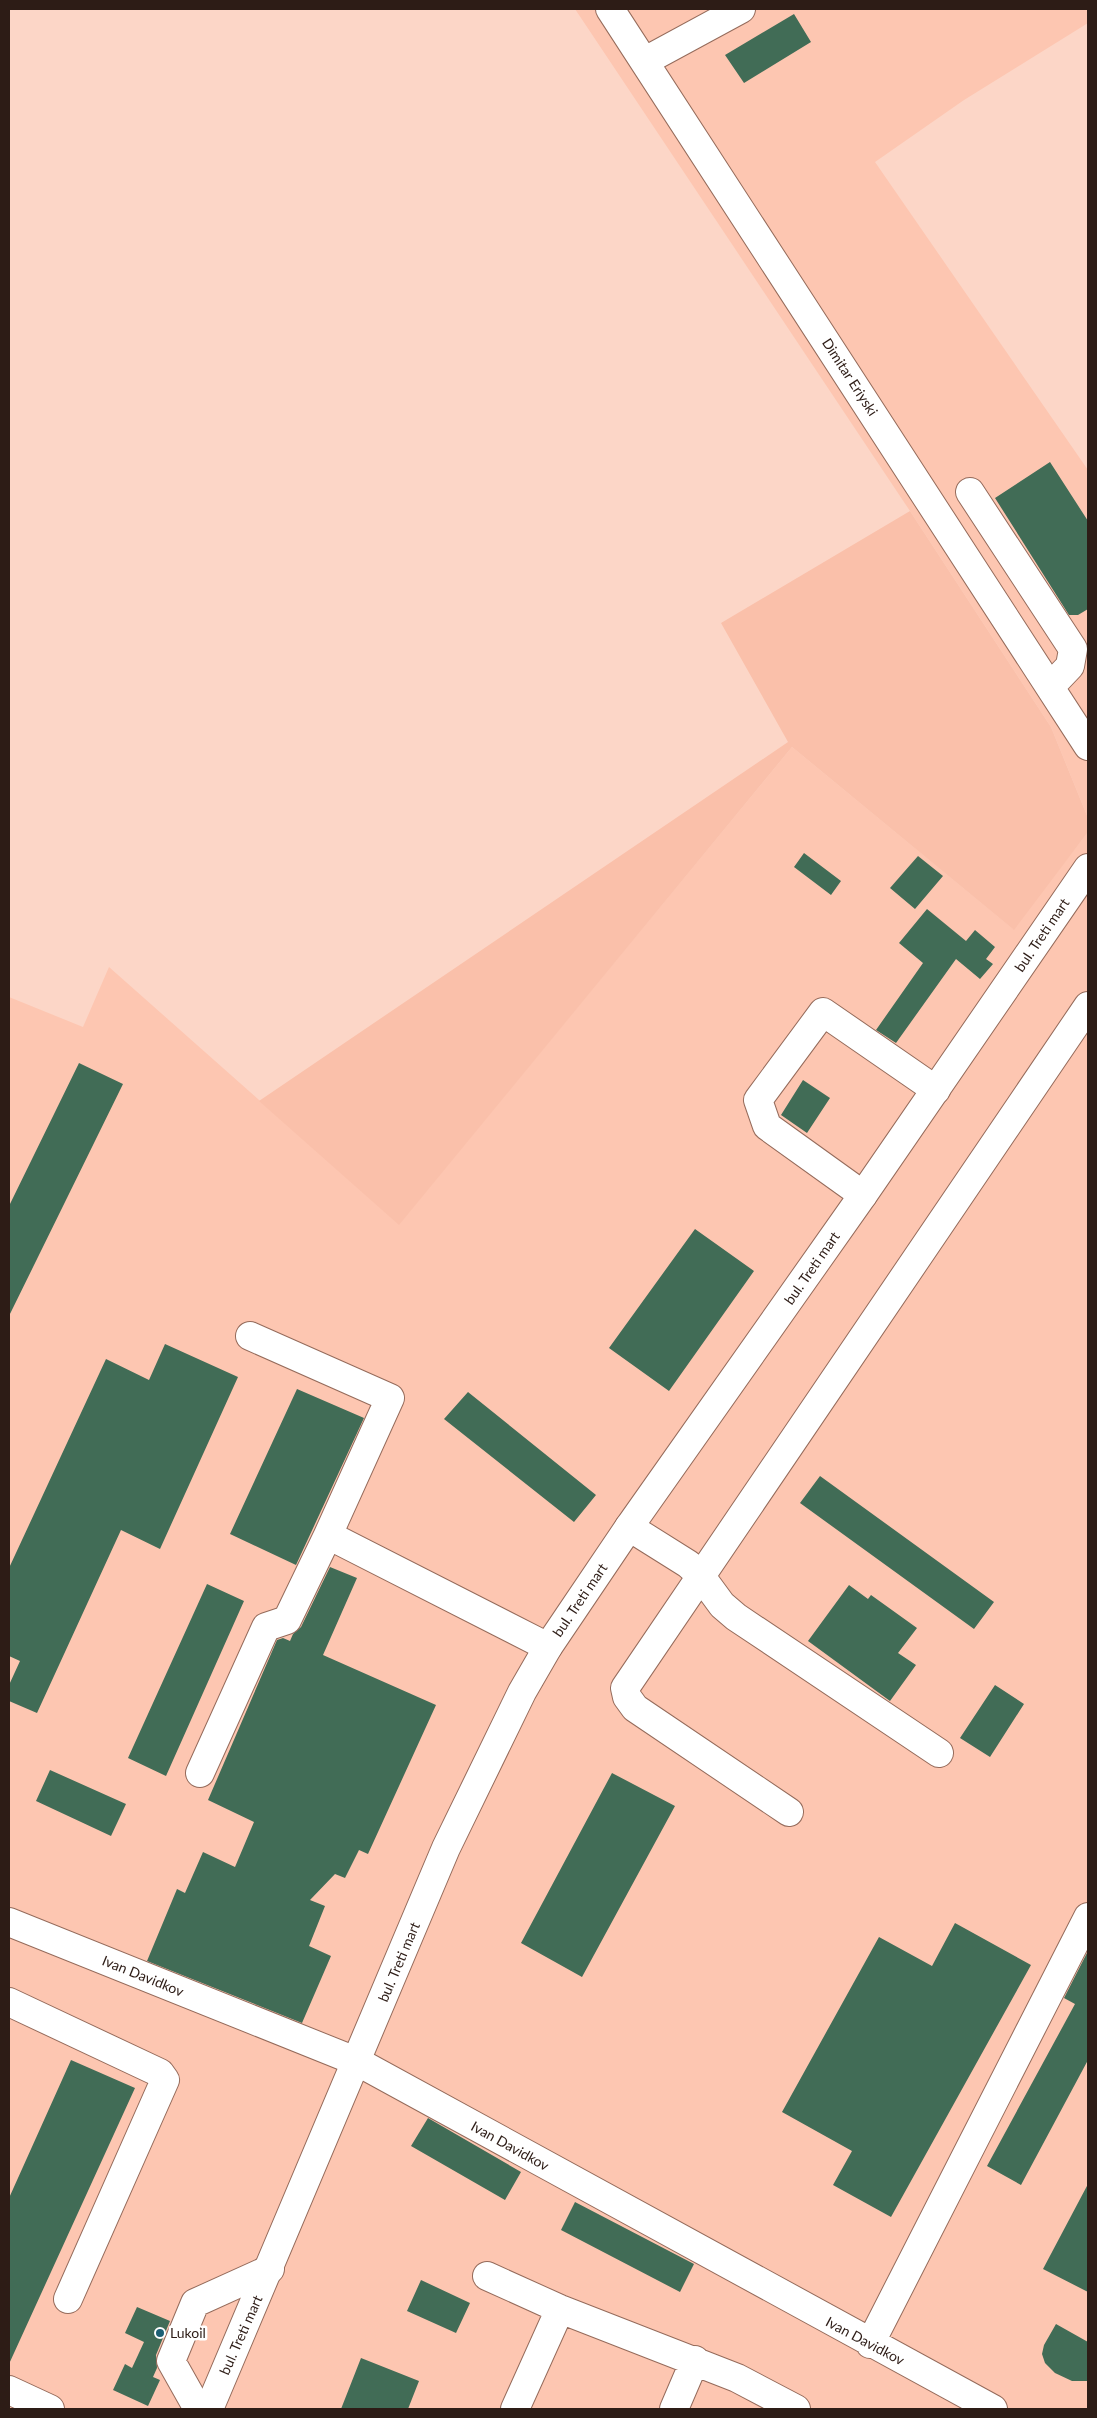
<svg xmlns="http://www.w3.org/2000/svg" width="1097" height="2418" viewBox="0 0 1097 2418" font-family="Lato,sans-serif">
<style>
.built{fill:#fdc6b1}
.green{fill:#fac0aa}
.building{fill:#416c56}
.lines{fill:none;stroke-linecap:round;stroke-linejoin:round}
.minor-casing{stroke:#956b5b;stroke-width:30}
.major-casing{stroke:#956b5b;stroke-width:30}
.minor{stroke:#fff;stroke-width:28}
.major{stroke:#fff;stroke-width:28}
.poi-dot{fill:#1d5f73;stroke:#fff;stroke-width:2}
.labels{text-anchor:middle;stroke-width:5;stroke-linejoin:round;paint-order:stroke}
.street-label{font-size:14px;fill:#2d1c16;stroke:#fff}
.poi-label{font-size:14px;fill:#2d1c16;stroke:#fff;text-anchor:start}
</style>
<rect width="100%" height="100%" fill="#fcd6c7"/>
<path class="built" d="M575,9H1088V23L964,100L875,162L1088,470V818L1051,727L910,511Z
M792,747L1013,929L1088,832V2409H9V997L83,1027L109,967L399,1224Z"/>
<path class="green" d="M910,511L1051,727L1088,818V832L1014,930L792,747L399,1225L259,1101L788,742L721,623Z"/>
<path class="building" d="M794,14L811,42L744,83L725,55Z
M1050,462L1088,521V609L1078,615H1069L995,498Z
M804,853L841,881L831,895L794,867Z
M918,856L943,876L915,909L890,888Z
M927,909L966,941L975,930L995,947L986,959L993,964L980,979L956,959L896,1043L876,1030L923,963L899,943Z
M79,1063L123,1084L9,1316V1206Z
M803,1080L830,1098L807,1133L781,1115Z
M695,1229L754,1271L669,1391L609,1348Z
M165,1344L238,1377L160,1549L121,1530L37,1713L9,1701V1685L20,1661L9,1656V1568L106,1359L149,1380Z
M297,1389L364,1418L296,1565L230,1534Z
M468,1392L596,1495L574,1522L444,1419Z
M820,1476L994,1602L974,1629L800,1503Z
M330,1567L357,1578L323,1655L436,1705L368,1854L359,1850L345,1878L335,1874L310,1900L325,1906L309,1946L331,1956L302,2023L147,1961L177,1889L185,1893L203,1852L235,1867L254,1822L208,1800L277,1640L283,1638L290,1641L293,1634L301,1627Z
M207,1584L244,1601L166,1776L128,1758Z
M849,1585L868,1599L871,1595L917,1628L898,1653L916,1665L890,1701L808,1641Z
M995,1685L1024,1704L990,1757L960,1738Z
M50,1770L126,1804L111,1836L36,1801Z
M612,1773L675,1806L582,1977L521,1943Z
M955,1923L1031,1965L891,2217L833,2185L852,2151L782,2112L879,1937L932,1966Z
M1088,1951V2060L1021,2185L987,2166L1075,2004L1064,1998Z
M71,2060L135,2088L9,2364V2198Z
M428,2118L521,2172L505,2200L411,2146Z
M1088,2184V2292L1043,2269Z
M575,2202L694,2264L680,2292L561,2230Z
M421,2280L470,2303L456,2333L407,2311Z
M137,2307L170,2321L156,2355L157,2368L153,2377L160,2380L148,2406L113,2390L125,2364L132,2368L144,2342L125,2333Z
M1056,2324L1088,2342V2381H1072L1055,2373L1045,2363L1042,2354L1044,2345Z
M361,2358L419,2381L408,2409H341Z"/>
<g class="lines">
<g class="minor-casing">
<path id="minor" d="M610,9L1088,746
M645,61L741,9
M970,492L1073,649L1070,666L1050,687
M863,1195L767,1126L758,1100L823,1012L936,1090
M250,1336L390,1398L328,1535L548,1647
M629,1527L688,1564L700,1575L722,1605L736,1617L939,1753
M200,1773L266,1627L287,1620L328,1535
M789,1812L635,1708L627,1697L625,1688L1088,1006
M9,1922L358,2062L993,2409
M9,2002L160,2073L165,2080L68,2299
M487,2276L560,2309L737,2378L796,2409
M870,2344L1088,1917
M9,2390L50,2409
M198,2409L171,2361L195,2303L270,2269
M515,2409L560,2309
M674,2409L695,2360"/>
</g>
<g class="major-casing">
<path id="major" d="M209,2409L446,1848L522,1692L548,1647L629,1527L863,1195L1088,868"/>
</g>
<use href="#minor" class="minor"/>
<use href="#major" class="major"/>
</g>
<circle class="poi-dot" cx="160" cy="2333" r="5"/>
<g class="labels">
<g class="street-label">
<text transform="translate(850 377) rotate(57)" y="5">Dimitar Eriyski</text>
<text transform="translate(1042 935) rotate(-56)" y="5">bul. Treti mart</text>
<text transform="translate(812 1268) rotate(-55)" y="5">bul. Treti mart</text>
<text transform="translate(580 1600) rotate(-56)" y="5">bul. Treti mart</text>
<text transform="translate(399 1962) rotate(-67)" y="5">bul. Treti mart</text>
<text transform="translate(143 1976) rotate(22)" y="5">Ivan Davidkov</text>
<text transform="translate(510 2146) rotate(29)" y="5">Ivan Davidkov</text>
<text transform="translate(241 2335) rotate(-66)" y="5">bul. Treti mart</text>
<text transform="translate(865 2341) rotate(28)" y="5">Ivan Davidkov</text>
</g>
<g class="poi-label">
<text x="170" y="2338">Lukoil</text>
</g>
</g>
<rect width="1097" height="2418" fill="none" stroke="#2d1c16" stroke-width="20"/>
</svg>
